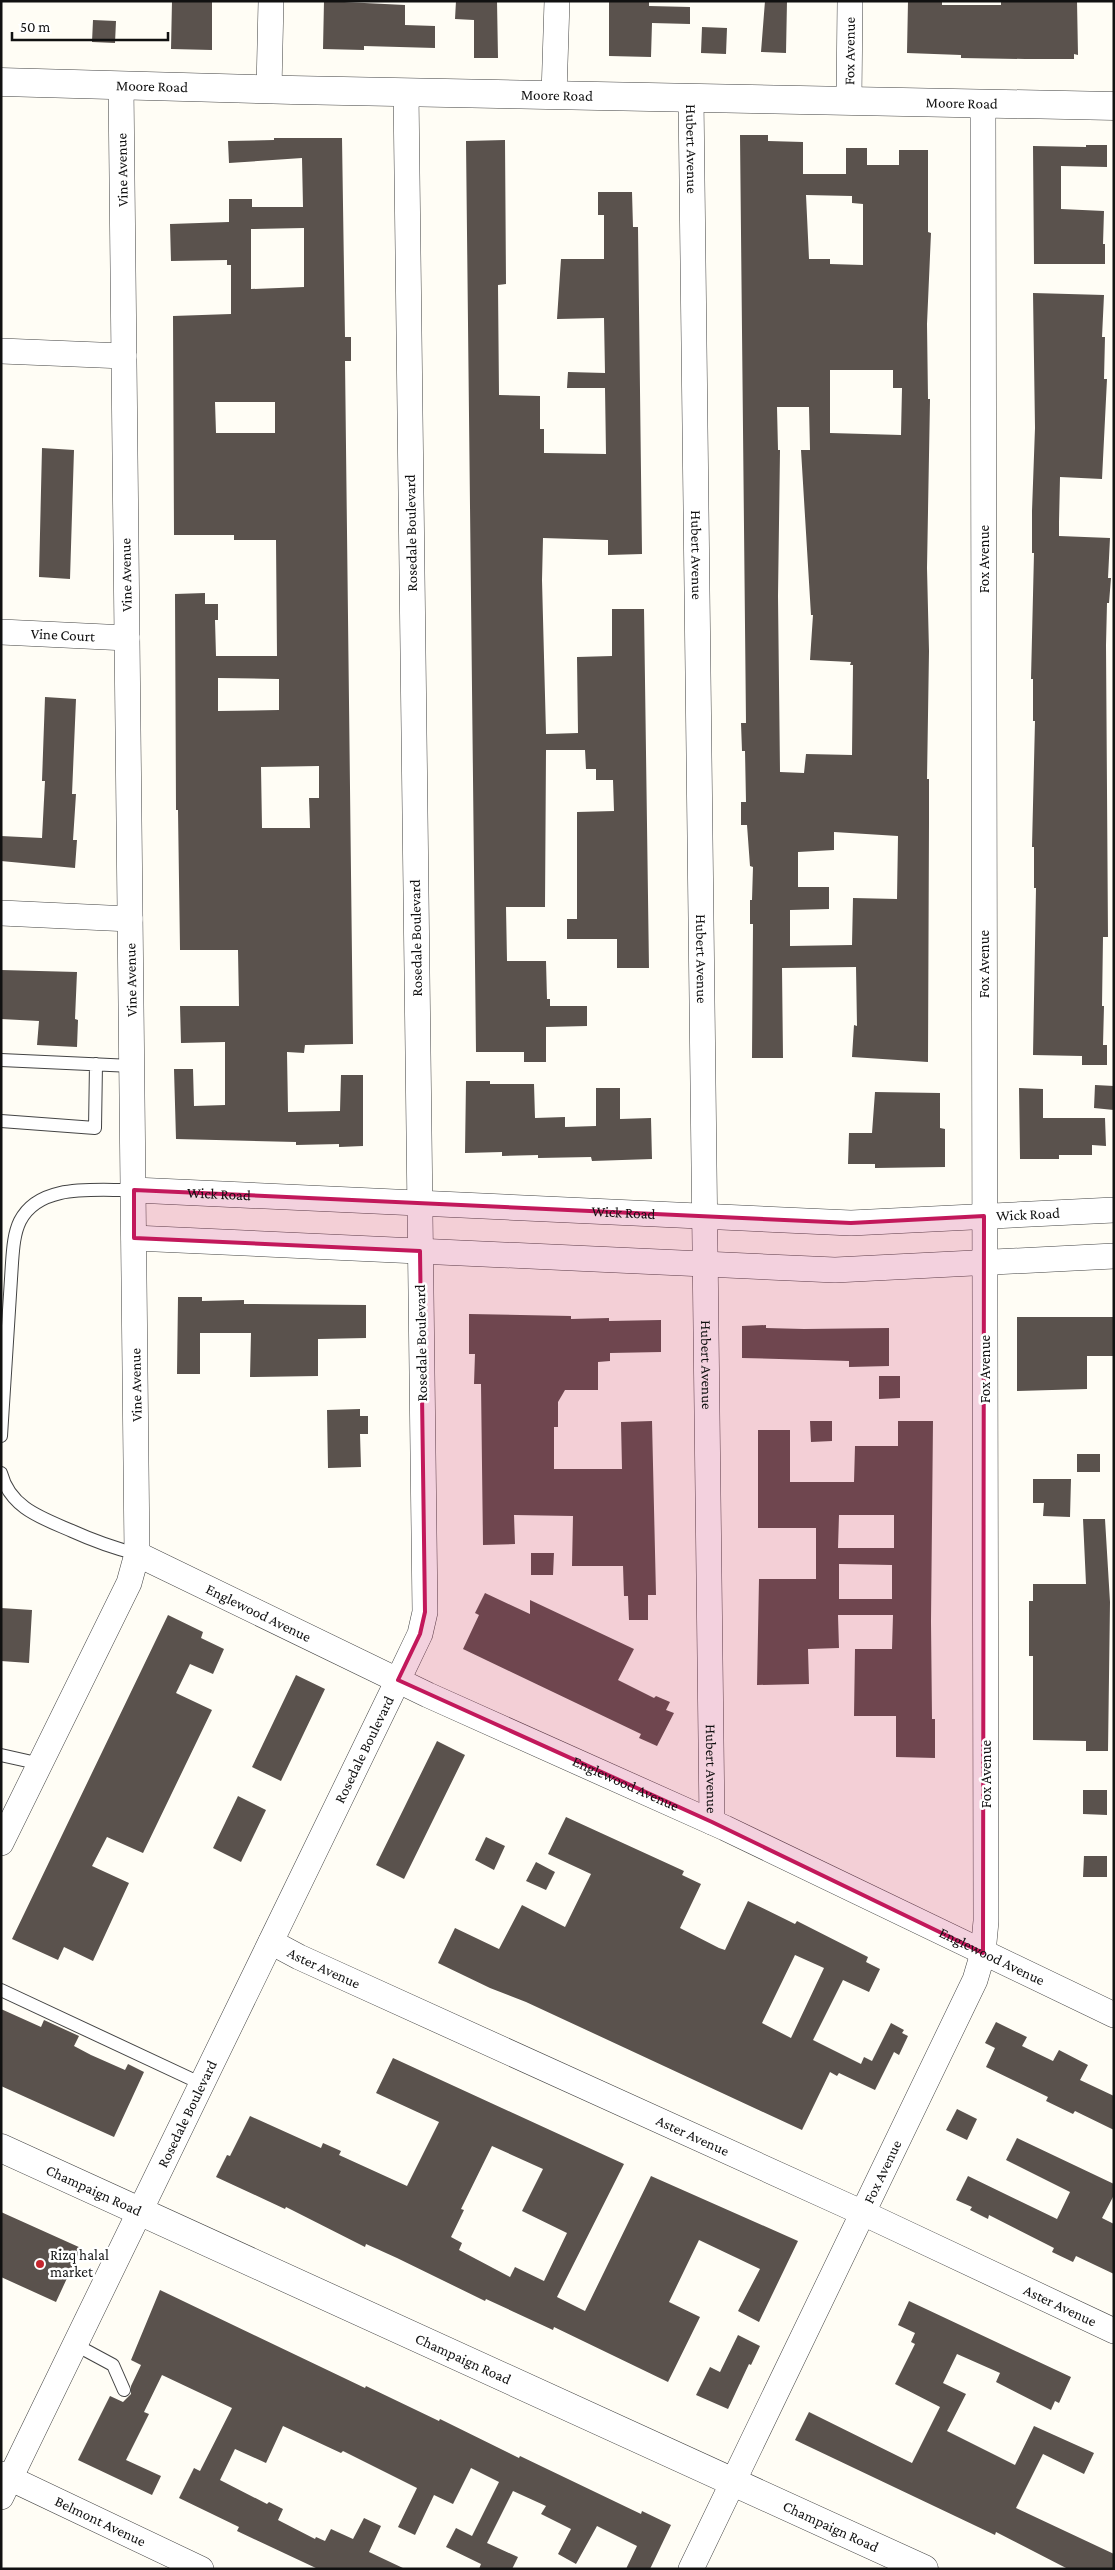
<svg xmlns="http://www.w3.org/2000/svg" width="1115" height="2570" viewBox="0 0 1115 2570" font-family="'Crimson Pro',serif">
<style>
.building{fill:#5a524d;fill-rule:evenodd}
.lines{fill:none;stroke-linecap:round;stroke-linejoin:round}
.service-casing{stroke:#444;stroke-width:14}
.minor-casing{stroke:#444;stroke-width:26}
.tertiary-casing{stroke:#444;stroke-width:29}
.service{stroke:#fff;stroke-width:12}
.minor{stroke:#fff;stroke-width:25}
.tertiary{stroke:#fff;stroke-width:28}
.marked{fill:#c2185b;fill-opacity:0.2;stroke:#c2185b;stroke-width:4;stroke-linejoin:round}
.poi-dot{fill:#c4262e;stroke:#fff;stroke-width:2}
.labels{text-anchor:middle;stroke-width:5;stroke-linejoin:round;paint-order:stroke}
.street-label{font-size:15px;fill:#111;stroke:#fff}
.poi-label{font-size:15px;fill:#111;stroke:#fff;text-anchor:start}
</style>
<rect width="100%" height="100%" fill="#fffdf5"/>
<path class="building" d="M172,1H212V50L171,49Z
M324,1L405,5V25L435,26V48L364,46V50L323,49Z
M456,1H497L498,58H474V20L455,19Z
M609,1L649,2V6L690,7V24L652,23L651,57L609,56Z
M765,1H787L786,53L761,52Z
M908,1H942V5H1001V1H1077L1078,55L1074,54V59H1025L961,58V55L907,53Z
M93,20L116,21L115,43L92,42Z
M702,27L727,28L726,54L701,53Z
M740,135H768V141L803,142V174H846V148H867V165H899V150H928V232L931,233L927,324L928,399H930L927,568L929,651L927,779H929V822L928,1062L852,1057L854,1025L857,1026L856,967L782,968L783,1058H752L753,924H750V900H752L753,867L750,866L747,825H741V802H746L745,751H742L741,723H746ZM806,195L852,196V203L863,204V265L830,264V259H809ZM830,370H893V388H902L901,435L830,433ZM777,407H809L810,450H801L811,615H813L810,660L851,662L850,665H853L852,755L806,754L804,773L780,772L778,596L780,450H778ZM834,832L898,836L897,899L853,898L852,945L790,946V910L829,909V887H798V852L834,850Z
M274,138H342L345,337H351V361H345L353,1044L305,1045L304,1053L287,1052L288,1112L340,1111L341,1075H363V1146L339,1147V1144L296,1145V1142L176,1139L174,1069H193L194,1106L225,1105V1042L181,1043L180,1006H239L238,950H180L178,810H176L175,594L205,593V604H218V620H215L216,656H277L276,540H234V535H174L173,316L231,314V265H227V260L171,261L170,224L229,222V199H252V207H303L302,158L229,163L228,141L274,140ZM304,228V287L251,289V229ZM215,402H275V433H216ZM218,678L279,679V710L218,711ZM319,766V798H309L310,828H262L261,767Z
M505,140L506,284L498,285L499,395L540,396V429H544V453L606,454L605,388H567L568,372L605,373L604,318L557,319L561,259H604V215H598V192H632L633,227H638L642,554L608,555V540L543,538L542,580L546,734L578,733L577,657L612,656V609H644L649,968H617V939H567V919H577V812L614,811L613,780H596V769H586L585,750H546L545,907H506L507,961H546L547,999H550V1006H587V1026L546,1027V1062H524V1052H476L466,141Z
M1086,145H1107V167L1061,166V209L1104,211L1103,244H1105V264H1034L1033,146L1086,147Z
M1033,293L1104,295L1102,337H1105L1104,379H1107L1102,479L1060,477L1059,522V536L1110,538L1108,578H1111L1109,603H1107L1106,645L1108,937H1103L1102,1006H1104L1103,1045H1107V1065H1082V1056L1033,1055L1036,888H1034V847H1032L1035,721H1033V679H1031L1034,553H1032V511L1035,428Z
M42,448L74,450L70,579L39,577Z
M45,697L76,699L72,794H76L73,840H77L75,868L1,861V836L42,838L45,781H42Z
M1,970L77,972L75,1019L78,1020L77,1047L37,1045L39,1021L1,1019Z
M466,1081H490V1084H534L535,1118L565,1117V1127L596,1126V1088H620V1119L651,1118L652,1159L592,1161L591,1157L538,1158V1155L502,1156V1152L465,1153Z
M1095,1085L1114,1086V1110L1094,1108Z
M1019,1088L1043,1089V1118H1105L1106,1146L1092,1145V1155H1059V1159H1020Z
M875,1092L940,1093V1128L945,1129V1167L875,1168V1164H848L849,1133H872Z
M178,1297H202V1301L244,1300V1304L366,1305V1338L318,1339V1376L250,1377L251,1333H200V1374H177Z
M469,1314L571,1316V1319L609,1318V1321L661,1320V1352L610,1353V1361L598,1362V1390H565L558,1402V1427H554V1469H622L621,1422L652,1421L656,1595H648V1620H629L628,1596H624L623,1566H572L573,1516L514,1515L515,1544L483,1545L481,1384H474L475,1354H469Z
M1017,1317H1114V1356H1087V1389L1017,1391Z
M766,1325V1328L804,1329L889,1328V1366L849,1367V1361L742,1358V1326Z
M879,1376H900V1398L879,1399Z
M360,1409V1416H368V1434H360L361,1467L328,1468L327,1410Z
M810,1421H832V1441L811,1442Z
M898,1421H933L931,1622L932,1719H935V1758L896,1757V1716H854L855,1649H892L893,1615H838L839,1648L808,1649L809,1684L757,1685L759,1579H816V1528H758V1430H790V1482H854L855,1446H898ZM839,1515H894V1548H838ZM839,1564L892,1565V1599H839Z
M1077,1454H1100V1472H1077Z
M1033,1479H1071L1070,1517L1043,1516L1044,1503H1033Z
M1083,1519H1105L1110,1602L1108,1751H1086V1741L1033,1740V1656H1029V1601H1033V1584H1086Z
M531,1553H554L553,1575H531Z
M485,1593L530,1614V1600L634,1649L618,1680L654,1698L656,1696L670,1702L666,1710L674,1713L657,1746L639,1738L641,1734L463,1649L479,1615L475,1613Z
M1,1608L32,1610L29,1663L1,1661Z
M168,1615L203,1632L201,1638L224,1649L213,1674L190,1664L176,1693L212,1710L143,1853L107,1837L92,1866L129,1883L93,1961L64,1947L58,1960L12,1939Z
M296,1675L325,1689L281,1781L252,1767Z
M437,1741L465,1755L404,1879L376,1865Z
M1083,1790H1107V1815L1083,1814Z
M238,1796L266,1810L241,1862L213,1848Z
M566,1817L684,1871L682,1875L701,1884L680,1928L719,1948L725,1950L748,1901L795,1924L797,1921L868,1957L866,1962L880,1969L869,1992L843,1980L813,2040L861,2064L864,2057L872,2061L891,2023L904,2030L902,2033L908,2036L899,2055L894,2052L875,2090L839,2073L837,2076L830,2072L802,2130L526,2002L490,1988L438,1963L455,1928L499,1949L522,1905L565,1927L591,1874L548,1854ZM795,1955L824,1968L791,2038L762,2023Z
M486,1837L505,1846L494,1870L475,1860Z
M1084,1856H1107V1877H1083Z
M536,1862L555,1872L546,1890L526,1881Z
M1,2009L41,2027L44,2020L79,2036L74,2046L91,2055L125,2070L128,2064L144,2072L114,2137L1,2086Z
M996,2022L1027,2037L1022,2046L1053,2061L1059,2050L1088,2065L1080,2080L1114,2096V2130L1075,2111L1073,2114L1046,2101L1048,2097L986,2067L995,2048L985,2043Z
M393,2058L624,2164L557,2297L585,2311L651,2176L798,2241L759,2322L738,2311L760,2269L699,2240L669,2302L700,2317L668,2382L554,2327L553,2330L486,2299L485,2301L397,2258L366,2244L365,2247L286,2207L285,2209L216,2177L227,2155L230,2156L250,2116L321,2148L323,2143L341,2151L339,2155L407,2186L439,2122L376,2093ZM492,2146L543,2169L522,2211L567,2233L544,2281L515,2267L510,2277L459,2250L462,2243L451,2237L464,2210L461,2209Z
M957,2109L977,2119L967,2140L946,2130Z
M1017,2138L1114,2184V2195L1102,2218L1114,2224V2274L1076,2256L1073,2262L1052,2252L1054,2248L989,2215L988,2219L970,2210L972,2207L956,2200L968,2176L1057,2219L1070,2192L1006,2160Z
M1,2212L81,2248L56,2302L1,2277Z
M160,2290L365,2388L366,2386L439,2421L440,2419L519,2458L520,2456L641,2514L642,2511L671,2525L650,2569H626L637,2546L597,2526L576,2564L558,2554L571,2529L541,2514L546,2506L513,2491L487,2543L518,2557L512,2569H479L481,2564L446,2547L456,2528L472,2536L499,2482L471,2468L453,2504L434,2495L415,2535L398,2527L417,2488L343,2451L341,2453L283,2426L266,2463L235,2449L220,2480L267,2504L269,2502L283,2509L278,2520L315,2539L316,2537L325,2541L331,2529L353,2539L364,2518L381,2526L369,2552L405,2569H318L237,2531L239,2527L179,2498L194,2468L200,2471L232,2408L162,2375L144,2412L149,2414L126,2460L161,2476L152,2495L78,2460L110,2396L123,2402L131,2394V2386L141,2365L131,2360Z
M909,2301L1071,2377L1059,2403L1055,2401L1051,2410L996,2382L1000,2373L957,2354L943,2383L966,2394L947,2431L1015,2465L1034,2426L1094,2453L1084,2474L1043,2454L1016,2508L1114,2554V2569H1068L996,2532L995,2535L795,2440L809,2412L912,2463L940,2407L895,2384L915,2344L911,2342L915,2333L898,2325Z
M738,2335L760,2346L751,2365L749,2364L728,2409L696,2395L710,2367L720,2372Z"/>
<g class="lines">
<g class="service-casing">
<path id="service" d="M1,1060L132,1066
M1,1121L95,1128L96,1064
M1,1436L12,1263C13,1249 14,1233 20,1221C40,1182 97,1191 134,1190
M1,1473C10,1508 42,1518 72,1531C94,1541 114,1548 137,1554
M1,1755L41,1764
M1,1990L202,2084
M74,2344L113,2365L124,2390"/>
</g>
<g class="minor-casing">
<g id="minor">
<path d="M269,89L271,1"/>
<path d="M554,95L557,1"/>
<path id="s1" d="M691,97L712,1822"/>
<path id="s2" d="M849,100L850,1"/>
<path d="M1,351L124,356"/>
<path id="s3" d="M1,632L127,638"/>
<path d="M1,913L130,919"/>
<path id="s4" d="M134,1190L851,1223L1114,1210"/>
<path d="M134,1238L835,1270L1114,1256"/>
<path id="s5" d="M137,1554L428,1695L725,1828L1114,2015"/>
<path d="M1,1843L129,1583L137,1554L121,86"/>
<path id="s6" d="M271,1942L299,1957L863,2213L1114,2331"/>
<path id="s7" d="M1,2474L201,2569"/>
<path id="s8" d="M1,2497L398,1680L420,1634L425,1612L406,92"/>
<path id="s9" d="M691,2569L975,1980L983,1953L986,1921L983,103"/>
</g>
</g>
<g class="tertiary-casing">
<g id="tertiary">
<path id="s10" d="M1,82L292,90L1114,106"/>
<path id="s11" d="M1,2148L924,2569"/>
</g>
</g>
<use href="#service" class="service"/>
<use href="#minor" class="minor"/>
<use href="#tertiary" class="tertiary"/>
</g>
<path class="marked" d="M134,1190L851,1223L984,1216L983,1953L712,1822L398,1680L420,1634L425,1612L420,1251L134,1238Z"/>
<circle class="poi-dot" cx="40" cy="2264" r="5"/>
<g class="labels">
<g class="street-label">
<text dy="5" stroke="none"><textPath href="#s2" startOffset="49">Fox Avenue</textPath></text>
<text dy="5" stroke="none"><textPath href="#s10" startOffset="151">Moore Road</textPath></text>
<text dy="5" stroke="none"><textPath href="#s10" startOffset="556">Moore Road</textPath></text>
<text dy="5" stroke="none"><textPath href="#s10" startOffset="961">Moore Road</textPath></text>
<text dy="5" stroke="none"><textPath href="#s1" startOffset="52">Hubert Avenue</textPath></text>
<text transform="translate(122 170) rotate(-91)" y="5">Vine Avenue</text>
<text transform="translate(411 533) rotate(-91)" y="5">Rosedale Boulevard</text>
<text dy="5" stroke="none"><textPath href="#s1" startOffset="458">Hubert Avenue</textPath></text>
<text transform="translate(984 559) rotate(-90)" y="5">Fox Avenue</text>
<text transform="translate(126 575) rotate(-91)" y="5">Vine Avenue</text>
<text dy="5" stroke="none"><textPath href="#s3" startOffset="62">Vine Court</textPath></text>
<text transform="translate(416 938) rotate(-91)" y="5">Rosedale Boulevard</text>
<text dy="5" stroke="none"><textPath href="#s1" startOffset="862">Hubert Avenue</textPath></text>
<text transform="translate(984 964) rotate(-90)" y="5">Fox Avenue</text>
<text transform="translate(131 980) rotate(-91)" y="5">Vine Avenue</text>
<text dy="5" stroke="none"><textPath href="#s4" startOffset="85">Wick Road</textPath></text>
<text dy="5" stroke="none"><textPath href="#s4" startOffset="490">Wick Road</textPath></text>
<text dy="5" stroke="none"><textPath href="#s4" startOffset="895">Wick Road</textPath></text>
<text transform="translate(421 1343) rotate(-91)" y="5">Rosedale Boulevard</text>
<text dy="5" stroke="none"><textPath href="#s1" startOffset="1268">Hubert Avenue</textPath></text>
<text transform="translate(985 1369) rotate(-90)" y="5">Fox Avenue</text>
<text transform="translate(136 1385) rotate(-91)" y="5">Vine Avenue</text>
<text dy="5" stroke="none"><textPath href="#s5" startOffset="135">Englewood Avenue</textPath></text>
<text dy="5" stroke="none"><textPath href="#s8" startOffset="831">Rosedale Boulevard</textPath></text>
<text dy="5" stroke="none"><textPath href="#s1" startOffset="1672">Hubert Avenue</textPath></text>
<text transform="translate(986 1774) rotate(-90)" y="5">Fox Avenue</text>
<text dy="5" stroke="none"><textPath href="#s5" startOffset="540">Englewood Avenue</textPath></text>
<text dy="5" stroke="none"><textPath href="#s5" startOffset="945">Englewood Avenue</textPath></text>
<text dy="5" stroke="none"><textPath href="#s6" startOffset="59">Aster Avenue</textPath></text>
<text dy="5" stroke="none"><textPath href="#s8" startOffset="426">Rosedale Boulevard</textPath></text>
<text dy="5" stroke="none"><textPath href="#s6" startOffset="464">Aster Avenue</textPath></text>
<text dy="5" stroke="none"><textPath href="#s9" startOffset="441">Fox Avenue</textPath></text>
<text dy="5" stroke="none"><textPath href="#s11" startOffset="102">Champaign Road</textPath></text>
<text dy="5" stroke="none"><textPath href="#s6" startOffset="869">Aster Avenue</textPath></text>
<text dy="5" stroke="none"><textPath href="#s11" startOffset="508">Champaign Road</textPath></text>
<text dy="5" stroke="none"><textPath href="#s7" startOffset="110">Belmont Avenue</textPath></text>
<text dy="5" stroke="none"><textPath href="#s11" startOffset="912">Champaign Road</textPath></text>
</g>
<g class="poi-label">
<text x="50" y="2260">Rizq halal<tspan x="50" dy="17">market</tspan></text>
</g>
</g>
<rect width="1115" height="2570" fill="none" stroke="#111111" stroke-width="5"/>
<path d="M12 32v8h156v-8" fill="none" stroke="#111111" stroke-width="2.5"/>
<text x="20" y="32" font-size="15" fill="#111111" stroke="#ffffff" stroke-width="4" paint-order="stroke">50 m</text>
</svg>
